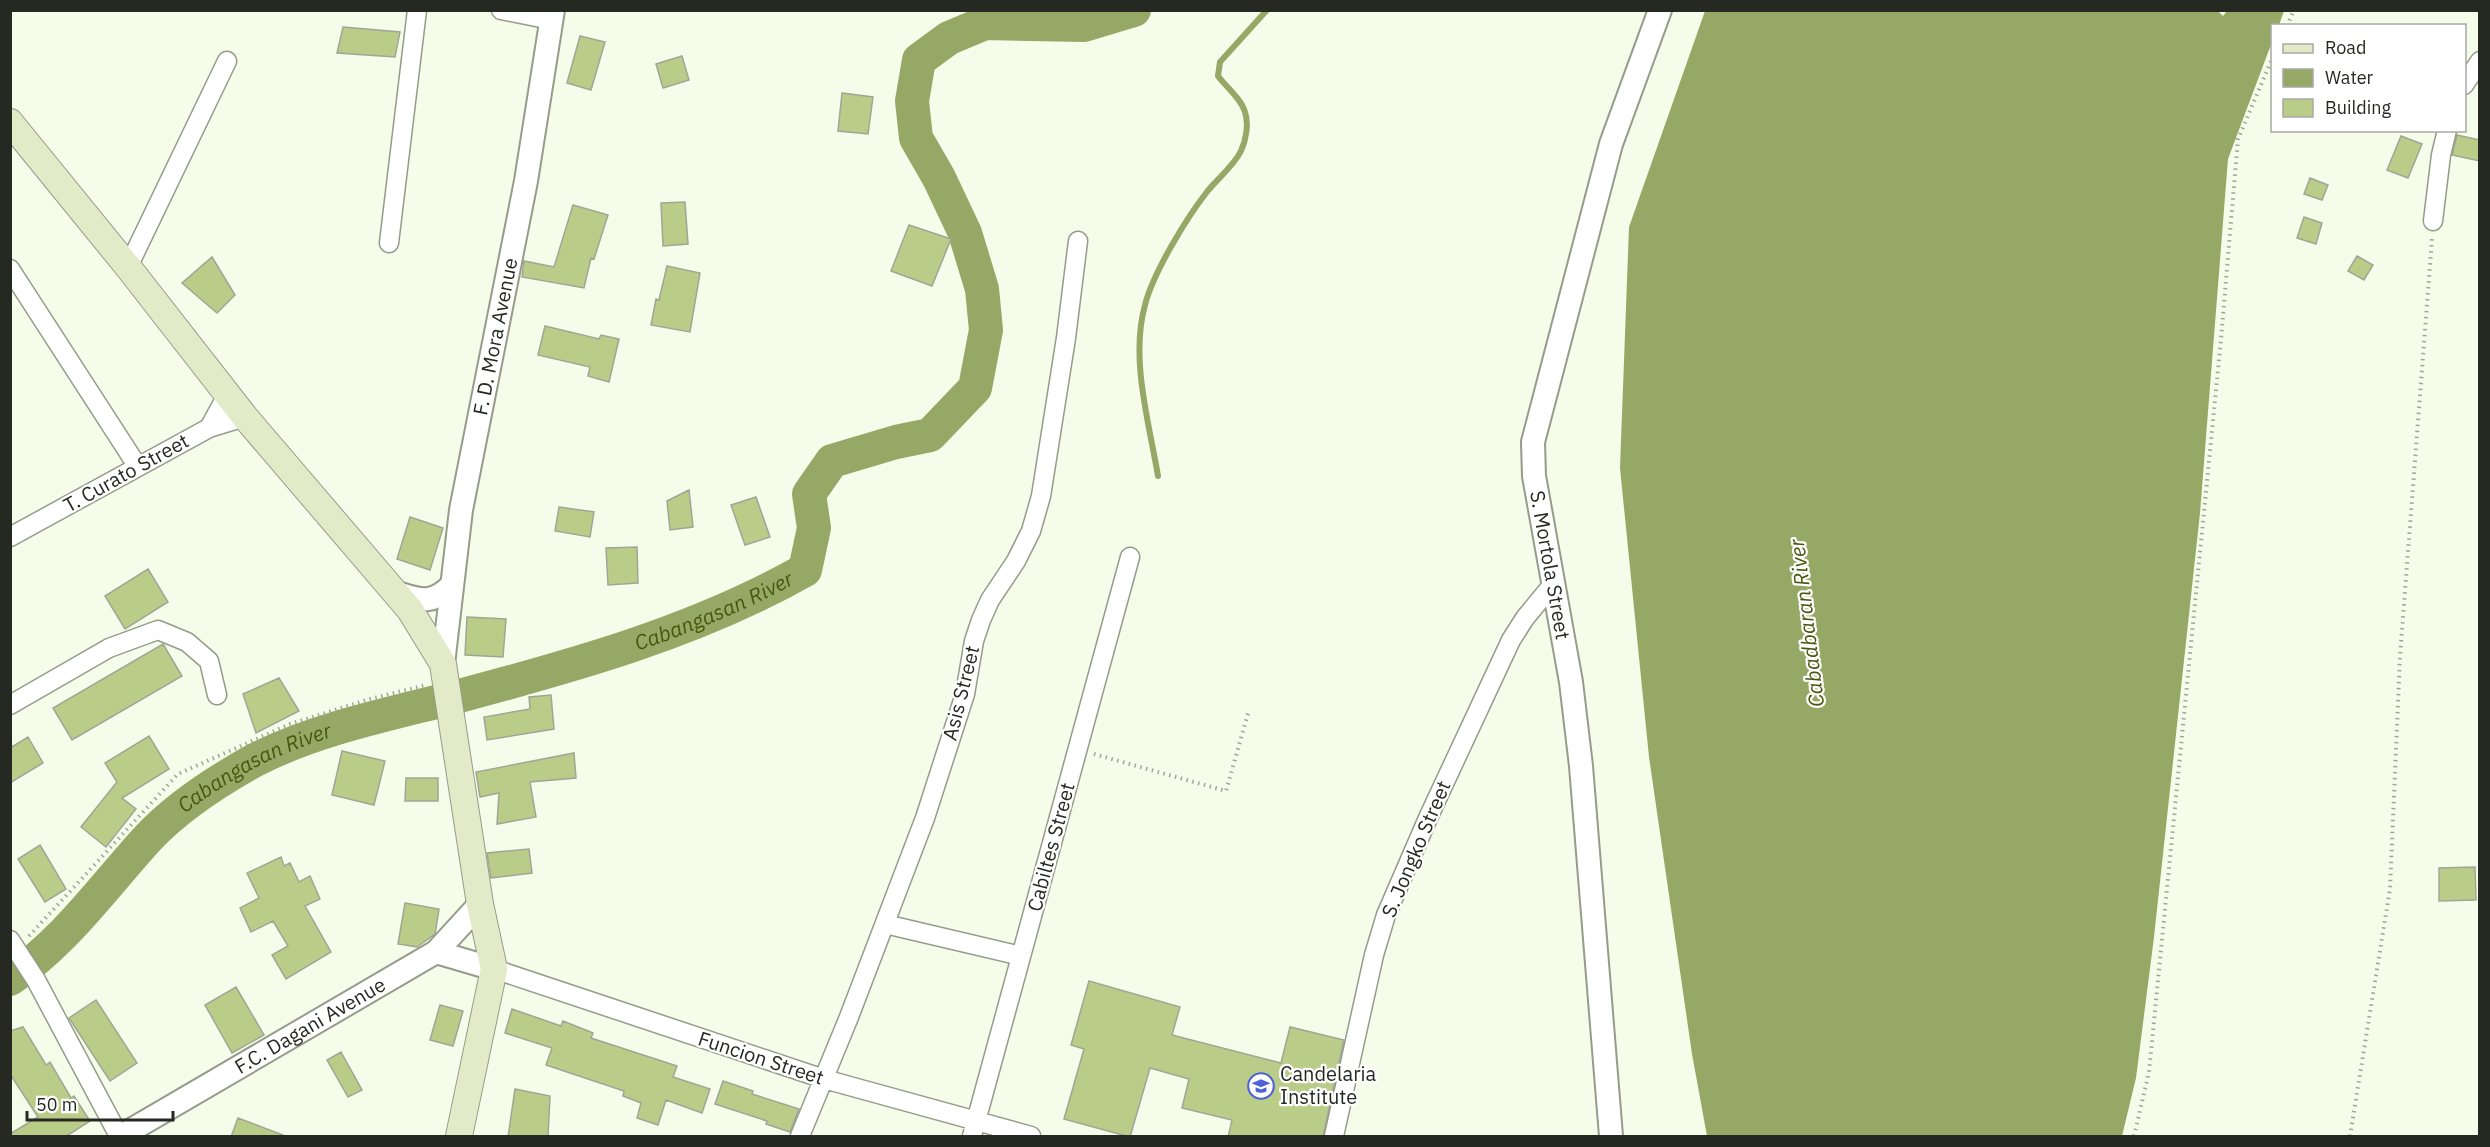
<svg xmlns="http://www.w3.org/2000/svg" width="2490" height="1147" viewBox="0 0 2490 1147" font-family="'IBM Plex Sans',sans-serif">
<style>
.water{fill:#96a866}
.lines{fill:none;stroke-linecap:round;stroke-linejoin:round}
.stream{stroke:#96a866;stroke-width:6}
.river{stroke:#96a866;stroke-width:34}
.building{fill:#b9cd89;stroke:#a0a695;stroke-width:1.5}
.minor-casing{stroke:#969b8a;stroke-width:21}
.tertiary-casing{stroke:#969b8a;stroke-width:26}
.secondary-casing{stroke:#969b8a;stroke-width:28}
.path{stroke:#a1a598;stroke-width:4;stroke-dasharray:1.5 4.5;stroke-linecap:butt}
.minor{stroke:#fff;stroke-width:18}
.tertiary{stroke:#fff;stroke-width:22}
.secondary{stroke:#e2eac7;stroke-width:26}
.labels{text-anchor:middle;stroke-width:4.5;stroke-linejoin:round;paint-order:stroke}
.street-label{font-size:20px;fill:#262822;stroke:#fff}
.poi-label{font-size:20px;fill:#262822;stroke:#fff;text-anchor:start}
.water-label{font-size:21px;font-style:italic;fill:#48570b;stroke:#fff}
</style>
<rect width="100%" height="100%" fill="#f6fcea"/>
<path class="water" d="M2218,11L2223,16L2227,11H2284L2279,25L2272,26V42L2228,159L2200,513L2154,937L2136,1078L2122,1136H1707L1692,1054L1649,757L1620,468L1629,227L1705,11Z"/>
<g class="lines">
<path class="stream" d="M1158,476C1149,422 1130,359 1145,305C1153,273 1186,219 1206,193C1216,180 1233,167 1241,151C1246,140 1249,124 1245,112C1241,98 1226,87 1218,76L1220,62L1267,10"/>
<path class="river" id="s1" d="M10,979C65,942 104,886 148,838C178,806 217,781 255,760C316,729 386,715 452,698C572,666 696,632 805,570L814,528L809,494L832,461L896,442L930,435L975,388L986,330L982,289L965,233L939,178L916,138L912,101L919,60L949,38L985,23L1084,25L1134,10"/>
</g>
<path class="building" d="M343,27L400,32L395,57L337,53Z
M580,36L605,42L591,90L567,83Z
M682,56L689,80L663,88L656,64Z
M842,93L873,97L868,134L838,131Z
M2457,135L2480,140V161L2452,155Z
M2401,136L2422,144L2408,178L2387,170Z
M2310,178L2328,185L2322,200L2304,194Z
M685,202L688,244L663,246L661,203Z
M573,205L608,215L594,259L591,258L584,288L522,277L524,261L554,267Z
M2304,217L2322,223L2316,244L2297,238Z
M909,225L951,239L932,286L891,271Z
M2357,256L2373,265L2364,280L2348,271Z
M212,257L235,295L217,313L182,283Z
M667,266L700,273L690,332L651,325L656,299L659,300Z
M545,326L599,339L601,335L619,339L609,382L588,376L590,367L538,355Z
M689,490L693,527L670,530L667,501Z
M756,497L770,537L745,545L731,505Z
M559,507L594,512L590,537L555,531Z
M410,517L443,528L430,570L397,559Z
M637,547L638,583L608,585L606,548Z
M148,569L168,602L125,629L105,596Z
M467,617L506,619L503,657L465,655Z
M163,644L182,676L72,740L53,708Z
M279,678L299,711L256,733L243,694Z
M551,695L554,729L487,740L484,717L530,709L529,697Z
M149,736L169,769L122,798L136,809L106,847L81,827L117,782L105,763Z
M28,737L43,763L10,783V748Z
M342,751L385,761L374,805L332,795Z
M574,753L576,778L530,782L536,817L497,824L499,793L480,797L476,772Z
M406,778H438V801H405Z
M40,845L66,889L45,902L18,859Z
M529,849L532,873L491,878L487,853Z
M281,857L284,866L290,863L299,882L310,876L320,899L305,906L331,952L286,979L272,955L288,946L273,921L251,932L240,908L259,898L247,873Z
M2475,867L2476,900L2439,901V868Z
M405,903L439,909L435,934L417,947L398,944Z
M1089,981L1180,1007L1172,1035L1281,1063L1290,1027L1344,1040L1323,1137H1228L1232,1120L1182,1108L1189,1079L1150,1068L1130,1137L1064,1119L1084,1049L1071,1045Z
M236,987L264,1035L232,1053L205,1005Z
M96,1000L137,1063L110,1081L69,1018Z
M440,1005L463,1011L453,1046L430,1040Z
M512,1009L561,1026L563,1021L593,1033L591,1038L677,1066L673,1077L710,1089L702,1113L666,1100L658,1125L637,1118L641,1103L623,1096L624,1091L546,1065L552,1048L505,1033Z
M23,1027L46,1065L50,1062L71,1098L74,1096L90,1121L65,1137H10V1134L38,1117L10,1074V1031Z
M341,1052L362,1090L348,1097L327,1060Z
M723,1081L753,1091L752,1094L799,1109L790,1132L766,1124L767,1121L715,1104Z
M515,1089L550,1096L548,1137H508Z
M238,1118L283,1135V1137H231Z"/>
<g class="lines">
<g class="minor-casing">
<path id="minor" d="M501,10L551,20
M2464,85L2480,61
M2433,221L2441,155L2447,130
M389,243L417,10
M128,267L227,61
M10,269L138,467
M209,428L227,395
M10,537L209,428L245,417
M10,705L109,648L158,630L187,642L209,661L217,695
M885,924L1021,956
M10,940L36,980L119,1136
M494,969L824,1079L1031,1136
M800,1136L849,1017L925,818L965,694L974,641L981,620L990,600L1016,561L1031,531L1041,496L1066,338L1078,241
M972,1136L1130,557
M1334,1136L1374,955L1386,915L1428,818L1511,640L1525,618L1553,584"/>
</g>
<g class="tertiary-casing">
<g id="tertiary">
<path d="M394,592C420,600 431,606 452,585"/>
<path id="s2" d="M443,664L461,510L526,181L553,10"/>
<path d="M436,952L494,969"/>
<path id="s3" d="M121,1136L436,952L480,904"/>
<path d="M1611,1136L1581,766L1571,682L1534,476L1533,442L1611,144L1660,10"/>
</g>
</g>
<g class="secondary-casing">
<path id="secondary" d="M10,122L128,267L245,417L410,610L443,664L480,904L494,969L459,1136"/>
</g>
<path class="path" d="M2287,26L2294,10
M1094,754L1226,791L1249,710
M29,936L178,774L290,724L370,699L426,685
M2134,1136L2149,1072L2221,339L2238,139L2272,59
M2350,1136L2390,889L2400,656L2432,239"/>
<use href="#minor" class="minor"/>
<use href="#tertiary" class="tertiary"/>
<use href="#secondary" class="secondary"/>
</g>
<defs>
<g id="school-ring" transform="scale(1.35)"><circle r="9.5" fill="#fff" stroke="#4d62d7" stroke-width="1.5"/><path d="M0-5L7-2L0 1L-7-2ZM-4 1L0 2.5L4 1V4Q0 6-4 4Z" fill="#4d62d7"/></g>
</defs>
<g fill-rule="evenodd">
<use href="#school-ring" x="1261" y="1086"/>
</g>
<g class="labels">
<g class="street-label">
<text dy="7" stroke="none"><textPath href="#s2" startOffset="332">F. D. Mora Avenue</textPath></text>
<text transform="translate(126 473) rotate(-29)" y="7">T. Curato Street</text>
<text transform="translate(1550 565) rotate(80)" y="7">S. Mortola Street</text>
<text transform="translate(961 693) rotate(-76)" y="7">Asis Street</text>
<text transform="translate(1051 847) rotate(-75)" y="7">Cabiltes Street</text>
<text transform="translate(1416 849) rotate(-67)" y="7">S. Jongko Street</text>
<text dy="7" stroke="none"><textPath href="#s3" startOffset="219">F.C. Dagani Avenue</textPath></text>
<text transform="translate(761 1058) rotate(18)" y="7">Funcion Street</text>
</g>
<g class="poi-label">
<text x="1280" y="1081">Candelaria<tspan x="1280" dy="23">Institute</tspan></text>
</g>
<g class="water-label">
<text dy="7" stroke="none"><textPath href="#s1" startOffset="814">Cabangasan River</textPath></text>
<text transform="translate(1807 623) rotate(-97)" y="7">Cabadbaran River</text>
<text dy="7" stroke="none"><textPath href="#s1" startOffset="327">Cabangasan River</textPath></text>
</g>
</g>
<rect width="2490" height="1147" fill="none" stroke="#262822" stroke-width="24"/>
<rect x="2271" y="24" width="195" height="108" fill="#ffffff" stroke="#a8a9a7" stroke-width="1.5"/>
<rect x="2283" y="44" width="30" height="9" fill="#e2eac7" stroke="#a8a9a7" stroke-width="1.5"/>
<text x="2325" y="54" font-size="18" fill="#262822">Road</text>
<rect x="2283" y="69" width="30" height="18" fill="#96a866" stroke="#a8a9a7" stroke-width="1.5"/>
<text x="2325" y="84" font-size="18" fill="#262822">Water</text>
<rect x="2283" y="99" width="30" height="18" fill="#b9cd89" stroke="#a8a9a7" stroke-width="1.5"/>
<text x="2325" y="114" font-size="18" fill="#262822">Building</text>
<path d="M27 1111v9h146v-9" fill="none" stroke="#262822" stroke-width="3"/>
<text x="36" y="1111" font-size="18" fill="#262822" stroke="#ffffff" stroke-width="4.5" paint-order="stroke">50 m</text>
</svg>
